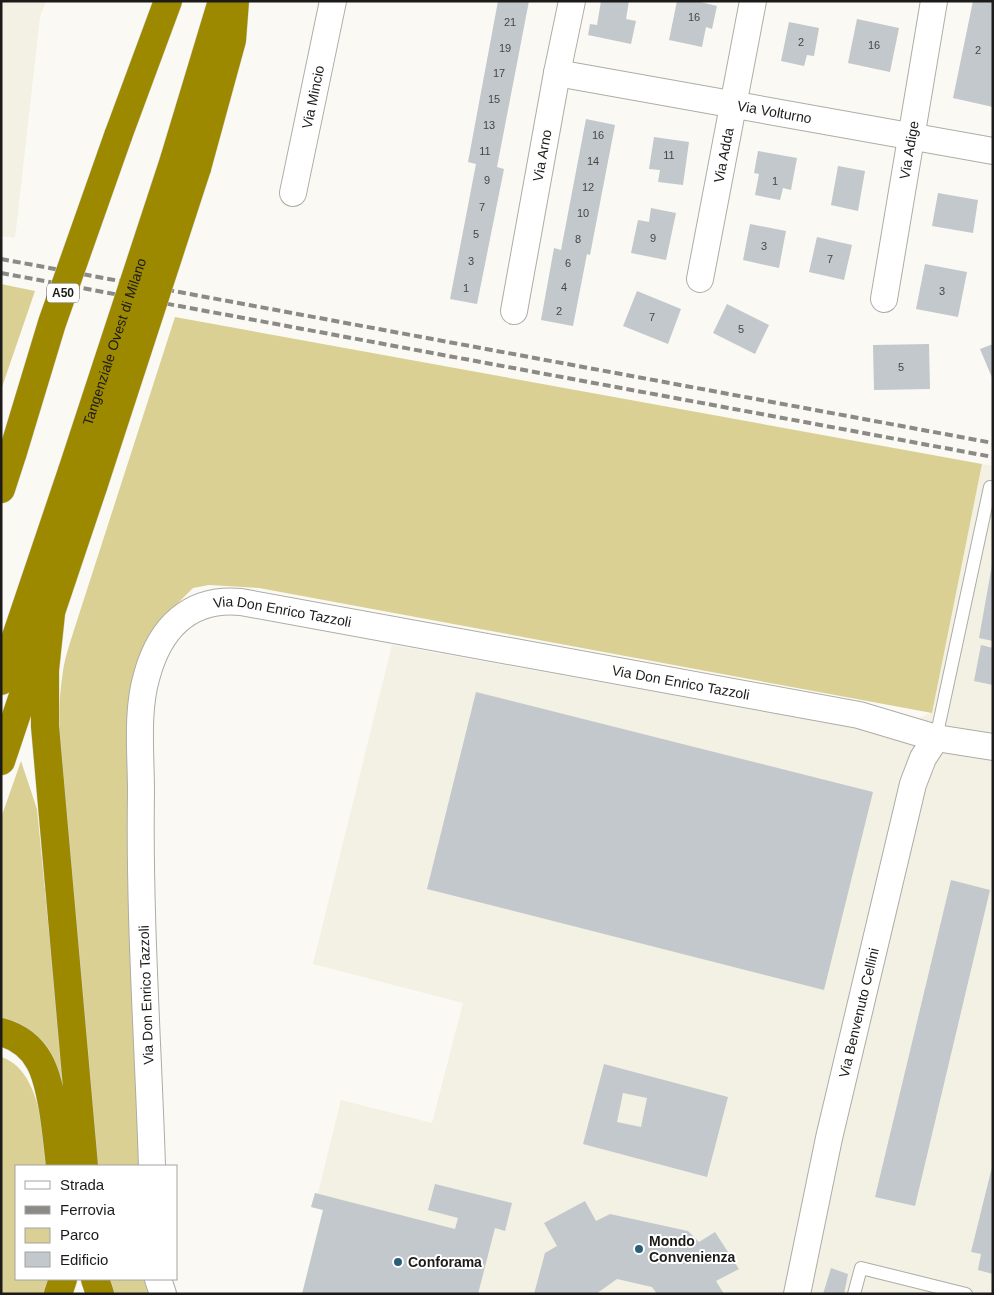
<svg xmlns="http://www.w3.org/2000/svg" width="994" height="1295" viewBox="0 0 994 1295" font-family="Helvetica,sans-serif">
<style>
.built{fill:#f3f1e3}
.green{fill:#dbd094}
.building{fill:#c2c8cc;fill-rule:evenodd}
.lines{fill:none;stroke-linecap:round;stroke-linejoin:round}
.lane-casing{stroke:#adaca6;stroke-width:14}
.street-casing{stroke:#adaca6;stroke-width:28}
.highway-casing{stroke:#d6d6d6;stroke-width:29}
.lane{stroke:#fff;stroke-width:12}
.street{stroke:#fff;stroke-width:26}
.highway{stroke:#9d8900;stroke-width:28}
.rail{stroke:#8b8a86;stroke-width:4;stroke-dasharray:8 4;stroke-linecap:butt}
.highway-bridge-casing{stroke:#d6d6d6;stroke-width:29;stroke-linecap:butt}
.highway-bridge{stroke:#9d8900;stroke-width:28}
.poi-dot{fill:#2a5e7a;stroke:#fff;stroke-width:2}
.labels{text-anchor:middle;stroke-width:4;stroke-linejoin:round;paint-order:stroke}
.number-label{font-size:11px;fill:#464646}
.shield{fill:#fff;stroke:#605f5e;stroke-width:1}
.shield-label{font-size:12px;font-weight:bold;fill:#1c1b19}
.street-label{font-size:14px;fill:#1c1b19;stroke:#fff}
.poi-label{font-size:14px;font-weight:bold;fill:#1c1b19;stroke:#fff;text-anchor:start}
</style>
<rect width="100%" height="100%" fill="#faf9f3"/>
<path class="built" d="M1,1H46L40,17L15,238L1,236Z
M982,464L993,466V1294H302L323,1210L311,1207L315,1193H318L341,1100L432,1123L463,1003L313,964L392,645L886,733L932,712Z"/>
<path class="green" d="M1,284L35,291L1,390Z
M175,317L982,464L932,713L259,588L209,585L193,588L175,606L149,641L136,667L126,735L143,1166H94L68,824C61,775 55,720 63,671C65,657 70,643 74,630Z
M21,761L37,809L72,1166L58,1113L1,1030V818Z
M1,1057C40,1069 43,1133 48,1166H16V1279H57L52,1294H1Z
M108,1279H148L151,1294H112Z"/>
<path class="building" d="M498,1H529L497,167L504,169L477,304L450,299L476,164L468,162Z
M601,1H629L626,19L636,21L631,44L588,35L590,24L597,25Z
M677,1H696L717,6L712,29L706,27L702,47L669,40Z
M973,1H993V107L953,98Z
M857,19L899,28L890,72L848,63Z
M789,22L819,28L814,56L807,55L804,66L781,61Z
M586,119L615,125L590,255L587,254L573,326L541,320L554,248L561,250Z
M654,137L689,142L683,185L658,182L660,170L649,169Z
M758,151L797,158L791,190L783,188L780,200L755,195L759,174L754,173Z
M838,166L865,171L858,211L831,205Z
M938,193L978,200L973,233L932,226Z
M651,208L676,213L666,260L631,253L638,220L649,222Z
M750,224L786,231L779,268L743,260Z
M817,237L852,245L844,280L809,272Z
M925,264L967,272L958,317L916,309Z
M637,291L681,309L668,344L623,326Z
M727,304L769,325L755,354L713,333Z
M929,344L930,389L874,390L873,345Z
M993,344V380L980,349Z
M992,565H993V641L979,638Z
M981,645L993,648V685L974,681Z
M476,692L873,792L824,990L427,889Z
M951,880L990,890L915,1206L875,1197Z
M604,1064L728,1097L707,1177L583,1144ZM623,1093L647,1098L641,1127L617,1122Z
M993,1163V1274L978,1270L981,1254L971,1252Z
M435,1184L512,1203L505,1231L495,1228L478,1294H302L323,1210L311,1207L315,1193L455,1229L458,1218L428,1210Z
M585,1201L596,1221L610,1214L688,1231L699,1242L715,1232L739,1269L716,1281L724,1294H657L652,1287L617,1279L596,1294H534L545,1253L557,1246L544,1223Z
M831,1268L848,1274L844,1294H823Z"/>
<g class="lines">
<g class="lane-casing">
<path id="lane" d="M936,738L990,487L993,488
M854,1294L861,1268L966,1294"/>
</g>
<g class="street-casing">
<g id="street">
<path id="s1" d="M557,73L993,151"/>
<path id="s2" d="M293,193L333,1"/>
<path id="s3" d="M700,279L753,1"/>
<path id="s4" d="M884,299L934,1"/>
<path id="s5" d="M514,311L557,73L572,1"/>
<path id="s6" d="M152,1166C148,1042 139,917 141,792C141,755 136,711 147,675C160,628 190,597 241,602L859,715L936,738L993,747"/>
<path d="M158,1279L163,1294"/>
<path id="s7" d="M797,1294L829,1138L913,784L923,758L936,738"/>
</g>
</g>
<g class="highway-casing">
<path id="highway" d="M118,136L168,1
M174,160L222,1
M197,168L232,40L235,1
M1,489L13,452
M52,604L45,670V726L84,1166
M1,681L72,471
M1,761L94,484
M1,1032C40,1043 47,1074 53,1109C56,1128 58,1147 60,1166
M95,1279L100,1294
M58,1294L63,1279"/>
</g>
<use href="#lane" class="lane"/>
<use href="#street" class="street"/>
<use href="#highway" class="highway"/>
<path class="rail" d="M1,259L993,443
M1,273L993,457"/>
<g class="highway-bridge-casing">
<g id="highway-bridge">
<path d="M13,452L52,323L118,136"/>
<path id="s8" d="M72,471L174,160"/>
<path d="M94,484L197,168"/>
</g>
</g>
<use href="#highway-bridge" class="highway-bridge"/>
</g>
<g class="poi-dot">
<circle cx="639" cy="1249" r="5"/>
<circle cx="398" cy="1262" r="5"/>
</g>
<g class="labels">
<g class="number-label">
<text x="694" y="21">16</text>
<text x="510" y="26">21</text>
<text x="801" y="46">2</text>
<text x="874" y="49">16</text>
<text x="505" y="52">19</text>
<text x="978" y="54">2</text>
<text x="499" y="77">17</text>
<text x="494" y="103">15</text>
<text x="489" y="129">13</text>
<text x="598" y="139">16</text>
<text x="485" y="155">11</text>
<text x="669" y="159">11</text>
<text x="593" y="165">14</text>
<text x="487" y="184">9</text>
<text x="775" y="185">1</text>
<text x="588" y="191">12</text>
<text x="482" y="211">7</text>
<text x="583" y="217">10</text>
<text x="476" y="238">5</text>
<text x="653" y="242">9</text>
<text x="578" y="243">8</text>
<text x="764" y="250">3</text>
<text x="830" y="263">7</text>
<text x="471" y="265">3</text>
<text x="568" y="267">6</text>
<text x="564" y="291">4</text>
<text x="466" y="292">1</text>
<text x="942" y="295">3</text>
<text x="559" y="315">2</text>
<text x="652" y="321">7</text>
<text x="741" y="333">5</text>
<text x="901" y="371">5</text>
</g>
<rect class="shield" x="47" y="283.5" width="32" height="19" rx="4"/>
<g class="shield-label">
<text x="63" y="297">A50</text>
</g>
<g class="street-label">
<text dy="5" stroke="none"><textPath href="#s2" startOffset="98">Via Mincio</textPath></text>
<text dy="5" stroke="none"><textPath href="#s1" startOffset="221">Via Volturno</textPath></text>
<text dy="5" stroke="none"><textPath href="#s4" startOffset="151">Via Adige</textPath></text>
<text dy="5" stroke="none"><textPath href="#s3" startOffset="126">Via Adda</textPath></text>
<text dy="5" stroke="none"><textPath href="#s5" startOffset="158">Via Arno</textPath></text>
<text dy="5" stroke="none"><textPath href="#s8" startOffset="136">Tangenziale Ovest di Milano</textPath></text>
<text dy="5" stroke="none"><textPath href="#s6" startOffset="665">Via Don Enrico Tazzoli</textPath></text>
<text dy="5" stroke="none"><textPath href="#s6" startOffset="1070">Via Don Enrico Tazzoli</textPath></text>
<text transform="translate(146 995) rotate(-92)" y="5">Via Don Enrico Tazzoli</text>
<text dy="5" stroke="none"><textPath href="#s7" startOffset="288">Via Benvenuto Cellini</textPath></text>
</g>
<g class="poi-label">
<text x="649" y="1246">Mondo<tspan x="649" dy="16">Convenienza</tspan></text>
<text x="408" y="1267">Conforama</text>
</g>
</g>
<rect width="994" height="1295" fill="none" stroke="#1c1b19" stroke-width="5"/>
<rect x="15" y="1165" width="162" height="115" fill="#ffffff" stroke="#a4a4a3"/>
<rect x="25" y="1181" width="25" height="8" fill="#ffffff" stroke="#a4a4a3"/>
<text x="60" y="1190" font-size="15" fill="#1c1b19">Strada</text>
<rect x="25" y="1206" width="25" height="8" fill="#8b8a86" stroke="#a4a4a3"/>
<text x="60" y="1215" font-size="15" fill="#1c1b19">Ferrovia</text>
<rect x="25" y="1228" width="25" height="15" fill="#dbd094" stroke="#a4a4a3"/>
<text x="60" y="1240" font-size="15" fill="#1c1b19">Parco</text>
<rect x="25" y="1252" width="25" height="15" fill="#c2c8cc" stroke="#a4a4a3"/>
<text x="60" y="1265" font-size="15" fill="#1c1b19">Edificio</text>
</svg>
